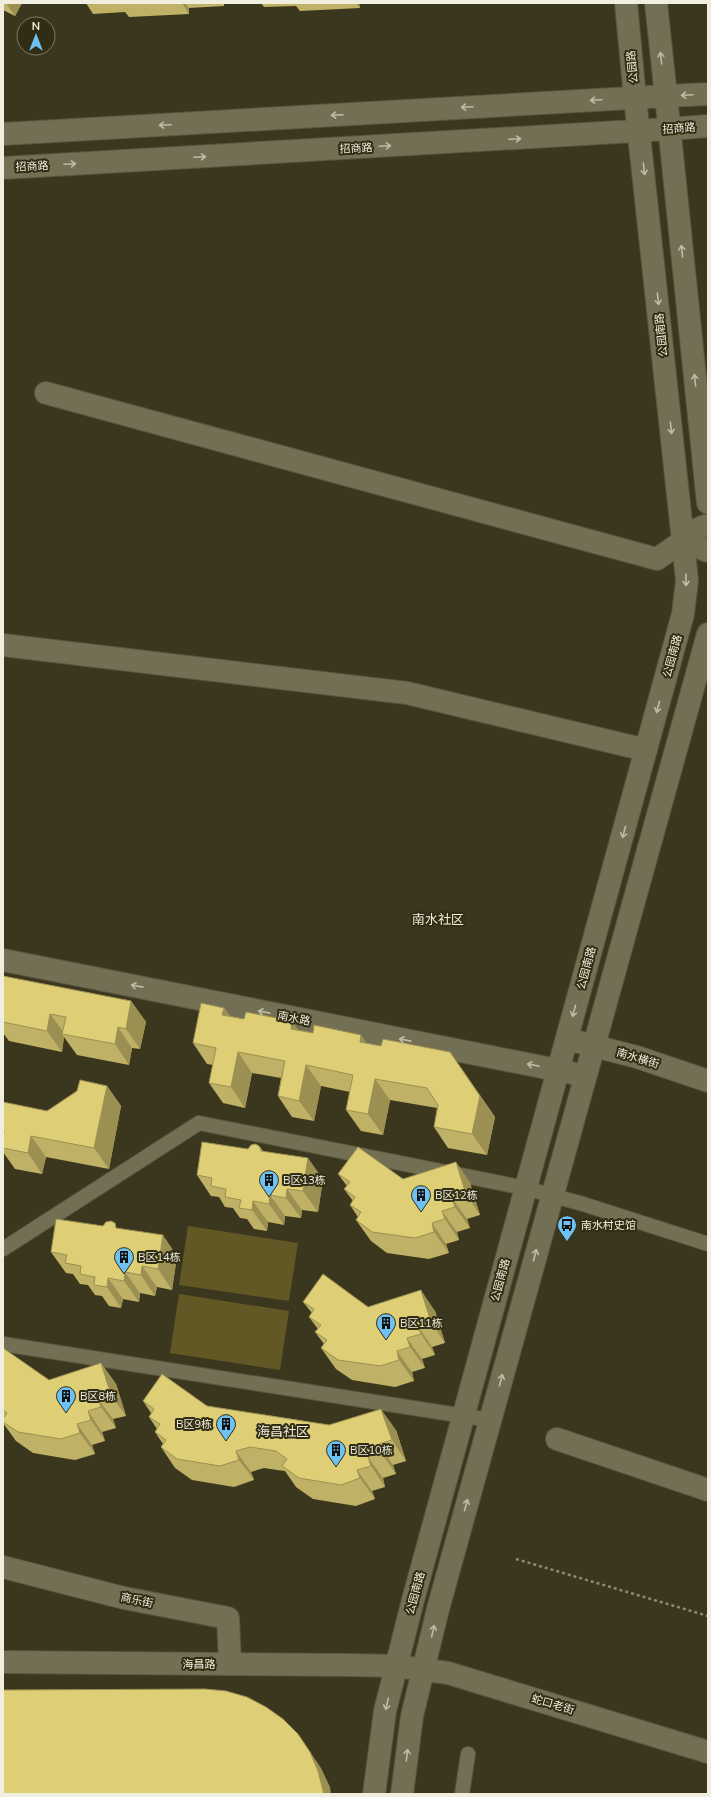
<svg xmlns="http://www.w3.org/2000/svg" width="711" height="1797" viewBox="0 0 711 1797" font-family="Mulish,'Noto Sans SC',sans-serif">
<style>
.green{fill:#625825}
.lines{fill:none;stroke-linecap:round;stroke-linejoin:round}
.service-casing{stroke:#58543e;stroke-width:16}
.minor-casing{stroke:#58543e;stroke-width:24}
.tertiary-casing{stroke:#58543e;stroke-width:24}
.secondary-casing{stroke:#58543e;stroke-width:24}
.path{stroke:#8c8975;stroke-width:2.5;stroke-dasharray:3 3;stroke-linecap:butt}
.service{stroke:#736f54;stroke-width:14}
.minor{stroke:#736f54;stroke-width:22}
.tertiary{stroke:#736f54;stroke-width:22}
.secondary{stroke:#736f54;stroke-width:22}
.wall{fill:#bfb165}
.shaded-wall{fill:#9b9052}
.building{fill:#dece75;stroke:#9b9052}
.oneway{stroke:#bebba7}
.labels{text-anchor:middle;stroke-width:4;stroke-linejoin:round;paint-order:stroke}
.street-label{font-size:11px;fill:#f0eedf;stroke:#312d14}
.poi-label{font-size:11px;fill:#f0eedf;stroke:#312d14;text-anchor:start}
.quarter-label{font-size:13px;fill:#f0eedf;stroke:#312d14}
</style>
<rect width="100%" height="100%" fill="#3b371e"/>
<path class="green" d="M188,1226L298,1243L289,1301L179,1285Z
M179,1294L289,1311L280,1370L170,1353Z"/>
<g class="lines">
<g class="service-casing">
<path id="service" d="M3,1249L199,1123L525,1188L583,1204L708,1244
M3,1344L490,1420
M462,1794L468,1754"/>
</g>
<g class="minor-casing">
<path id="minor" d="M46,393L657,559L683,541
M3,645L407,693L646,750
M567,1039L637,1057L708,1081
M557,1439L708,1490
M3,1567L124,1598L228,1618L230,1664"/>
</g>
<g class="tertiary-casing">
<path id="tertiary" d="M626,3L635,98
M656,3L666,96L708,94
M669,129L708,126
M3,960L572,1073
M3,1662L349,1665L396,1666L448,1673L708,1752
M374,1794L385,1711L413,1600L683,614L687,581L683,541
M402,1794L412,1716L438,1609L708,634"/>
</g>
<g class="secondary-casing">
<path id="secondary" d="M635,98L683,541
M3,134L666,96L708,503
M3,168L669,129
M683,541C690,533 697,528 708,525
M683,541L708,551"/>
</g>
<path class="path" d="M516,1559L708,1616"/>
<use href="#service" class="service"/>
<use href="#minor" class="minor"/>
<use href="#tertiary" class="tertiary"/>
<use href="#secondary" class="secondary"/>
</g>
<path class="wall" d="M3,3H22L15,16L3,10Z
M86,3H224V6L189,8V14L129,17L125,12L93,14Z
M261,3H359L360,8L300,11L296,6L264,7Z
M3,976L131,1001L146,1022L140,1049L132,1048L129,1065L77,1055L64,1037L62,1052L9,1041L3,1033Z
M224,1008L230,1016L299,1030L381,1046L450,1052L495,1117L487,1155L448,1148L434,1127L437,1108L390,1100L383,1135L361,1131L346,1110L350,1092L321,1086L314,1121L292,1117L278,1096L281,1078L252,1073L245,1108L223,1103L209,1083L213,1065L207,1064L193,1043Z
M107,1086L121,1106L109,1169L46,1157L42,1174L15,1169L3,1152V1102L47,1111Z
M260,1147L263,1151L323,1179L318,1212L302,1210L301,1218L285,1216L284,1225L268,1222L267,1231L254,1229L247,1219L240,1218L233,1208L225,1207L219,1197L211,1196L197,1175L248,1149Z
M456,1162L470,1183L480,1215L467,1219L470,1228L457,1232L459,1240L446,1244L449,1253L429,1259L387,1253L371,1241L356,1220L358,1217L350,1205L353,1201L344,1189L347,1186L338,1174L403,1179Z
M118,1229L177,1256L172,1290L157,1287L155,1296L140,1293L139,1302L123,1299L121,1308L109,1306L102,1296L95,1295L88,1285L80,1284L73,1274L66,1273L51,1252Z
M303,1302L368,1307L435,1311L445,1343L432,1347L435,1355L422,1359L425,1368L412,1372L414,1381L395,1387L352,1380L336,1369L321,1348L324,1344L315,1332L318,1329L309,1317L312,1313Z
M3,1348L49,1380L101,1363L116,1384L126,1416L113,1419L116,1428L102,1432L105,1441L92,1445L95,1454L75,1460L33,1453L16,1441L3,1423V1419L4,1417L3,1415Z
M143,1401L207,1406L329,1425L396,1430L406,1461L393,1465L396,1474L383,1478L385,1487L372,1491L375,1499L356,1506L313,1499L296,1487L285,1471L277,1470L264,1468L251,1472L254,1480L234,1487L192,1480L175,1468L161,1447L163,1444L155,1432L157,1429L149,1417L151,1413Z"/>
<path class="shaded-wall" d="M6,3H22L15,16Z
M182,3H185L189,8V14Z
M356,3H359L360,8Z
M131,1001L146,1022L140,1049L126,1029Z
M224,1008L239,1029L222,1015Z
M50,1014L65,1034H62L64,1037L62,1052L47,1031Z
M292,1021L307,1042L291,1029Z
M118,1027L132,1048L129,1065L115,1044Z
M361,1035L376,1056L360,1042Z
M238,1052L252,1073L245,1108L231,1087Z
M450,1052L495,1117L487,1155L472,1134Z
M306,1065L321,1086L314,1121L299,1101Z
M375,1079L390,1100L383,1135L368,1114Z
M107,1086L121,1106L109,1169L94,1148Z
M31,1136L46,1157L42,1174L28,1153Z
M308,1158L323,1179L318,1212L303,1191Z
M456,1162L470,1183L480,1215L466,1194Z
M287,1189L302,1210L301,1218L286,1198Z
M270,1195L285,1216L284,1225L269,1204Z
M452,1198L467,1219L470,1228L455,1207Z
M253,1201L268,1222L267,1231L252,1210Z
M442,1211L457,1232L459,1240L445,1219Z
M432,1223L446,1244L449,1253L434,1232Z
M163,1235L177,1256L172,1290L158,1269Z
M142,1266L157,1287L155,1296L141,1275Z
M125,1272L140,1293L139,1302L124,1281Z
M108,1278L123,1299L121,1308L107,1287Z
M421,1290L435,1311L445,1343L431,1322Z
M418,1326L432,1347L435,1355L421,1334Z
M407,1338L422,1359L425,1368L410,1347Z
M397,1351L412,1372L414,1381L399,1360Z
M101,1363L116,1384L126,1416L111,1395Z
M98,1399L113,1419L116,1428L101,1407Z
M381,1409L396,1430L406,1461L392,1440Z
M88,1411L102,1432L105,1441L91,1420Z
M77,1424L92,1445L95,1454L80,1433Z
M379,1444L393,1465L396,1474L381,1453Z
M236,1451L251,1472L254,1480L239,1460Z
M368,1457L383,1478L385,1487L371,1466Z
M357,1470L372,1491L375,1499L360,1478Z
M298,1734L321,1768L330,1787L331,1794H324Z"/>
<path class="building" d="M3,976L131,1001L126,1029L118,1027L115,1044L62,1034L66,1017L50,1014L47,1031L3,1022Z
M201,1003L224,1008L222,1015L244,1019L246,1012L292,1021L291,1029L313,1033L314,1025L361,1035L360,1042L381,1046L383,1039L450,1052L480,1096L472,1134L434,1127L438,1105L427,1088L375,1079L368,1114L346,1110L353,1075L306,1065L299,1101L278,1096L285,1061L238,1052L231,1087L209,1083L216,1048L193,1043Z
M80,1080L107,1086L94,1148L31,1136L28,1153L3,1148V1136L4,1131H3V1102L47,1111L77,1091Z
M202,1142L248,1149L251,1145L256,1144L260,1147L261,1151L308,1158L303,1191L287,1189L286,1198L270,1195L269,1204L253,1201L252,1210L239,1208L241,1200L225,1197L226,1189L211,1186L212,1178L197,1175Z
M358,1147L403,1179L456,1162L466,1194L452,1198L455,1207L442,1211L445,1219L432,1223L434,1232L415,1238L372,1232L356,1220L361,1212L350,1205L355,1197L344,1189L350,1182L338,1174Z
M56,1219L103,1226L106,1222L111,1221L115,1223L116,1228L163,1235L158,1269L142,1266L141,1275L125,1272L124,1281L108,1278L107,1287L94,1285L95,1277L80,1274L81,1266L65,1263L67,1255L51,1252Z
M323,1274L368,1307L421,1290L431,1322L418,1326L421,1334L407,1338L410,1347L397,1351L399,1360L380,1366L338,1360L321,1348L327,1340L315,1332L321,1325L309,1317L314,1309L303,1302Z
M3,1348L49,1380L101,1363L111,1395L98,1399L101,1407L88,1411L91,1420L77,1424L80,1433L61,1439L18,1432L3,1422V1419L7,1413L3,1410Z
M162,1374L207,1406L329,1425L381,1409L392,1440L379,1444L381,1453L368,1457L371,1466L357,1470L360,1478L341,1485L299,1478L282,1466L287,1459L276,1451L250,1447L236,1451L239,1460L220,1466L177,1459L161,1447L166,1440L155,1432L160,1424L149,1417L154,1409L143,1401Z
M205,1689L226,1691L247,1697L266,1707L283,1719L298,1734L310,1752L318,1771L324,1794H3V1690Z"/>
<defs><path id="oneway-shaft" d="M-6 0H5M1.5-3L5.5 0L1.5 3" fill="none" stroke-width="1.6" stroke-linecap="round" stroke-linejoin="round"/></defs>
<g class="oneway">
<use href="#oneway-shaft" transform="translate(661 58) rotate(-96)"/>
<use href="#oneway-shaft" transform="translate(687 95) rotate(177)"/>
<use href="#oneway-shaft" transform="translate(596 100) rotate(177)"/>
<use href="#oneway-shaft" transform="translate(467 107) rotate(177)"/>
<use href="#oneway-shaft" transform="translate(337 115) rotate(177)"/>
<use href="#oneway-shaft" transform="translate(165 125) rotate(177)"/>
<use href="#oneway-shaft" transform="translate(515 139) rotate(-3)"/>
<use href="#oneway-shaft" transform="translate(385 146) rotate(-3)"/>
<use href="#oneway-shaft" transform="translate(200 157) rotate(-3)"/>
<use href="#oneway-shaft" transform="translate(70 164) rotate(-3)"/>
<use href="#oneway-shaft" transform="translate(644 169) rotate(84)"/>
<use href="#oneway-shaft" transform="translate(682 251) rotate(-96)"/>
<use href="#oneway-shaft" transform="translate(658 299) rotate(84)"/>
<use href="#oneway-shaft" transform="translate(695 380) rotate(-96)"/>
<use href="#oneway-shaft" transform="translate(671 428) rotate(84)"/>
<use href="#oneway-shaft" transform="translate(686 580) rotate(89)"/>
<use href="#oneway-shaft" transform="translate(658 707) rotate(105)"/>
<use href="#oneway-shaft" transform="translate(624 832) rotate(105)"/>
<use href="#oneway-shaft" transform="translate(137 986) rotate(-169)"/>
<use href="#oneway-shaft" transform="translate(574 1011) rotate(105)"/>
<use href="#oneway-shaft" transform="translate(264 1012) rotate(-169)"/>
<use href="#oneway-shaft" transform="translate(405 1040) rotate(-169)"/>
<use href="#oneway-shaft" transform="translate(533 1065) rotate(-169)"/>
<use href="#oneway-shaft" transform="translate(535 1255) rotate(-75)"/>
<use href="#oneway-shaft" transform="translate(501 1380) rotate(-75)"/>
<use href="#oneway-shaft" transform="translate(466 1505) rotate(-75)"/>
<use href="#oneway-shaft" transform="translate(433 1631) rotate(-77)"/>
<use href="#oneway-shaft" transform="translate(387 1704) rotate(102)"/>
<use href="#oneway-shaft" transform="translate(407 1755) rotate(-83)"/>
</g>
<defs>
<g id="building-pin" transform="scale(1)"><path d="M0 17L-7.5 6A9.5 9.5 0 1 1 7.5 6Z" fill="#6dc2f3" stroke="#312d14"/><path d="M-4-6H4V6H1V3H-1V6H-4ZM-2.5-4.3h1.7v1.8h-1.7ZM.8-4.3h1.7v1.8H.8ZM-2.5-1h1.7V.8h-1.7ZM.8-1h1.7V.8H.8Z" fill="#111"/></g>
<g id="bus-pin" transform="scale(1)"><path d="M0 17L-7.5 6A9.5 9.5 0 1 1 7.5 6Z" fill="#6dc2f3" stroke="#312d14"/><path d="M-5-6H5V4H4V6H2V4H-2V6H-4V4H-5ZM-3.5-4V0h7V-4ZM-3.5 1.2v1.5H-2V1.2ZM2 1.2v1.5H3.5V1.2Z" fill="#111"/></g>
</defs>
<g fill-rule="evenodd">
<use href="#building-pin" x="269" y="1180"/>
<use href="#building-pin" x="421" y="1195"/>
<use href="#bus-pin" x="567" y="1225"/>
<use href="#building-pin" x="124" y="1257"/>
<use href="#building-pin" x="386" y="1323"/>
<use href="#building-pin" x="66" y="1396"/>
<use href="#building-pin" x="226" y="1424"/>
<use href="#building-pin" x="336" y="1450"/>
</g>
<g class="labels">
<g class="street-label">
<text transform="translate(632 67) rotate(-96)" y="4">公园路</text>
<text transform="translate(679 128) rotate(-4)" y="4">招商路</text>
<text transform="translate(356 148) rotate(-3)" y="4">招商路</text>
<text transform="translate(32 166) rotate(-3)" y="4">招商路</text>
<text transform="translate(661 335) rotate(-96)" y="4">公园南路</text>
<text transform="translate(672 656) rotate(-75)" y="4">公园南路</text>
<text transform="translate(586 968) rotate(-75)" y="4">公园南路</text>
<text transform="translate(294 1018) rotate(11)" y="4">南水路</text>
<text transform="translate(638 1058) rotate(17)" y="4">南水横街</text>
<text transform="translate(500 1280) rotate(-75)" y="4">公园南路</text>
<text transform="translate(415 1593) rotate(-75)" y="4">公园南路</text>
<text transform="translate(137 1600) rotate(12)" y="4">商乐街</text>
<text x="199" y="1668">海昌路</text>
<text transform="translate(553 1704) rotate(17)" y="4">蛇口老街</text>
</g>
<g class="poi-label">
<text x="283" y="1184">B区13栋</text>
<text x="435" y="1199">B区12栋</text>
<text x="581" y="1229">南水村史馆</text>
<text x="138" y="1261">B区14栋</text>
<text x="400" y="1327">B区11栋</text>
<text x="80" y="1400">B区8栋</text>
<text x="212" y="1428" text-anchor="end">B区9栋</text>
<text x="350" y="1454">B区10栋</text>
</g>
<g class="quarter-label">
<text x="438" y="924">南水社区</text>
<text x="283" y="1436">海昌社区</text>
</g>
</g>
<rect width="711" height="1797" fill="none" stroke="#f0eedf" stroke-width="8"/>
<g transform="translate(36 36)"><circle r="19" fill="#312d14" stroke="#7d7a65"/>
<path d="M0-3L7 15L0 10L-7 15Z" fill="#6dc2f3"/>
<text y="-6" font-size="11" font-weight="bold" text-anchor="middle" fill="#f0eedf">N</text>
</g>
</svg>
